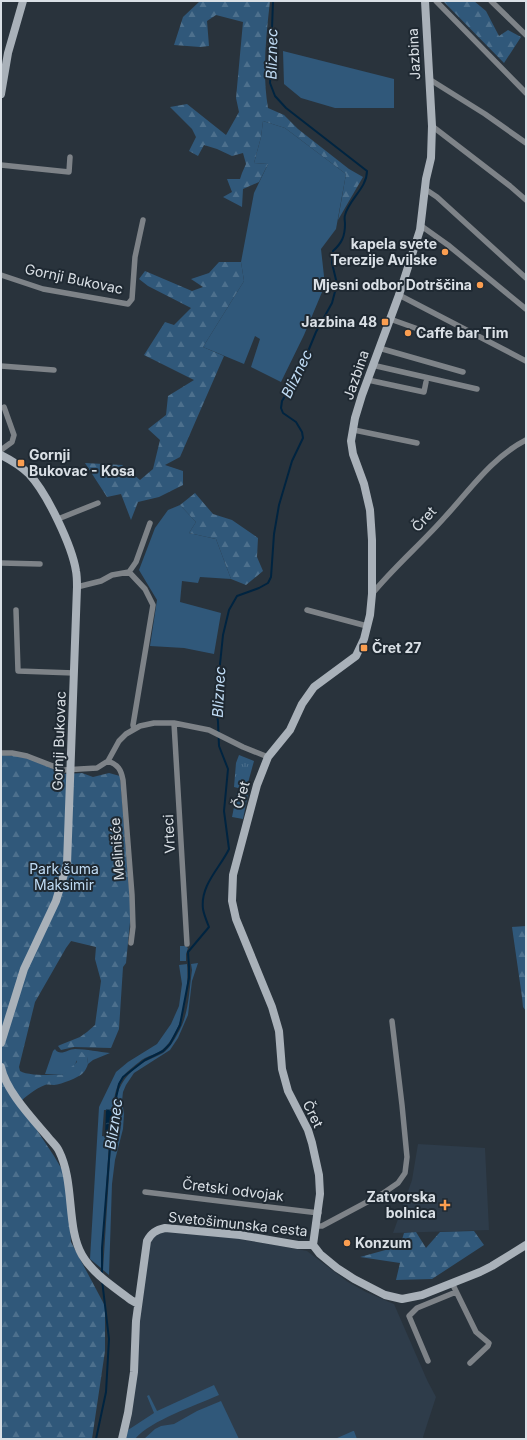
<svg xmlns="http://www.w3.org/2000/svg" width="527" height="1440" viewBox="0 0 527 1440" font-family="Inter,sans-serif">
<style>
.built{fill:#2e3c4a}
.grass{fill:#30587a}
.forest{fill:url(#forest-firs)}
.park{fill:url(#park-tufts)}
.water{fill:url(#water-ripples)}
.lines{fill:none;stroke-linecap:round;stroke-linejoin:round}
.stream{stroke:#002440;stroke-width:2}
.street{stroke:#7e8388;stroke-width:5.5}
.secondary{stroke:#a9b1b9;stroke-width:8}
.poi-dot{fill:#fb9e50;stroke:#1f2932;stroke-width:1.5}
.labels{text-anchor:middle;stroke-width:4;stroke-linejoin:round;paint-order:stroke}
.street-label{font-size:14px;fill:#dae0e6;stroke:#1f2932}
.poi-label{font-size:14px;font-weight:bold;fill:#dae0e6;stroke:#1f2932;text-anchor:end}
.park-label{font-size:14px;fill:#c0dcf5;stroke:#1f2932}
.water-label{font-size:15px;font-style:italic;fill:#c1ddf6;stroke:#1f2932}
</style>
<defs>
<pattern id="forest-firs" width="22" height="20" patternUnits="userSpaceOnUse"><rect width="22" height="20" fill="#30587a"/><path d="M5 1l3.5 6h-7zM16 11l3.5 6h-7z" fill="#4d708d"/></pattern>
<pattern id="park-tufts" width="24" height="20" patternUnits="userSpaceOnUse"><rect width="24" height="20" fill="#30587a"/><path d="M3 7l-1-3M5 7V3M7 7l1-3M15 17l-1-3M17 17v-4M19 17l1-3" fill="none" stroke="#4d708d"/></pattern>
<pattern id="water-ripples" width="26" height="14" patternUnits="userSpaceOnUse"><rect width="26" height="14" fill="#002440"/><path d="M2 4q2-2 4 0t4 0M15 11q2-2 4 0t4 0" fill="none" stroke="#25445c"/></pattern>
</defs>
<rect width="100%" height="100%" fill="#29333c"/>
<path class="built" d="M418,1144L485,1148L489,1230L393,1233L412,1180Z
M164,1230L222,1235L307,1251L348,1282L366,1292L394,1304L427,1380L436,1397L423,1437L424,1439H123L149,1241L153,1235Z"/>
<path class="grass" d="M283,51L394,79V108H335L301,98L284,84Z
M263,121L285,128L346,174L336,229L321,249L325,285L304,335L281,382L251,367L260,339L255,336L244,364L203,347L244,281L241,262L254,193L268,164L254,163L261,137Z
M180,505L196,522L189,533L216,539L231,579L200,577L198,583L182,581L180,602L221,613L214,654L184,648L150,646L157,600L139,570L155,528L168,510Z
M237,792L248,794L243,819L232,817Z
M180,946H185L188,948L186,954V961H180Z
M198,963L192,981L188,1015L178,1038L170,1050L134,1073L126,1085L123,1092L122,1101L124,1114L123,1129L115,1160L112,1184L109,1275L103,1270L111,1144H114L116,1137H119L120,1110H116C114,1105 116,1101 117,1095C122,1079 132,1069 146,1061C152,1058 158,1056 163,1053C170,1048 174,1040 178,1033C189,1015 189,991 192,970L191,964Z
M187,964C189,990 183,1033 162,1050C157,1054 151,1055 145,1058C141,1060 137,1064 133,1067C116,1080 116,1090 112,1110H104L102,1136L107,1137V1143H109L101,1268L90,1259L99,1107L116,1072L128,1062L157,1044L171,1024L179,1006L182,984L179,965Z
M55,1049C60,1057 68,1049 75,1049C87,1049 99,1052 110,1053L93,1060L88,1064L87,1057H78C76,1066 69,1071 62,1075L45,1074L53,1051Z
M214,1385L219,1395C195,1406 151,1420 135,1439H125L128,1430L154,1413L147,1396L149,1395L157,1411Z
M221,1401L239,1439H144L155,1429L161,1426L174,1424L197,1411Z
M353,1431H354L357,1439H335Z"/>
<path class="forest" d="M200,1H270C266,37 262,72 268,108L284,115L298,129L349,169L363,177L338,220L346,174L285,128L263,121L261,137L254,163L268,164L259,182L243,189L242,207L223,197L232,192L227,179H240L242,173L246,164L243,153L232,156L217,149L204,145L198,156L189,151L196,137L192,129L170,107L187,104L226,135L239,112L236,98L243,22L216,15L207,21L209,46L200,47L174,45L183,17Z
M443,1H474L486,11L499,36L508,30L521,37L504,63Z
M219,262H241L244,281L203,347L224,356L180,457L165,465L183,471V485L159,497L138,502L131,520L121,494L107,497L85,463L122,465L140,480L153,469L160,440L148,429L166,415L168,396L194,380L144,355L165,322L174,325L191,308L148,286L139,279L145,271L192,291L203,287L191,279L209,273Z
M195,493L213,514L232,520L258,538L257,557L263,571L246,585L231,579L216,539L189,533L196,522L180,505Z
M1,755L17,756L30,759L65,774L82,773L93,777L109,773L120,776L131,912L126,963L123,967L119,1029L111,1048L74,1047L61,1050L58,1046L60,1045L80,1037L87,1032L95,1025L101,981L95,959L96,947L71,941L66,948L35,1002L19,1067L20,1071C28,1076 52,1075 62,1075L77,1062L76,1053L82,1052L87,1057L88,1064C87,1067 85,1071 83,1073C78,1078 62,1084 54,1085C51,1085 48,1084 45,1085C36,1088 25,1097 19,1103L54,1156L67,1178L71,1242L105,1306V1351L92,1439H1Z
M526,926V1011L523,1007L522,997L512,927Z
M474,1231L484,1245L432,1279L396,1280L400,1263L360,1257L400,1246L404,1233L416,1232L426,1248L440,1232Z"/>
<path class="park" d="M239,755L254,761L246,790L234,787L236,763Z"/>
<path class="water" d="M106,1109L119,1110L117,1137L105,1136Z"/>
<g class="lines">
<path class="stream" d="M113,1112L119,1084L123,1077L145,1060L163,1051L170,1044L180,1025L189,978V967L188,952L209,927C207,922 204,915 203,909C200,885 220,868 229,849L224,811L228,769L219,746L218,722L216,703L223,635L229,610L237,596L259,588L268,583L271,577L274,534L279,505L292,461L303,438L302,432L296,422L283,413L281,408L282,401L300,371L316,332L332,303L337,284L332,263L333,251C342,243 345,236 345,224C345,221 344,218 345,215C349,199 367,188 367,171L286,108L275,96L270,83L273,1
M102,1274V1248L111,1134
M96,1439L106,1392L109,1339L102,1280"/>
<path class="street" d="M436,1L526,93
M491,1L526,35
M429,79L485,114L526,143
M432,126L510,186L526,200
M1,165L69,172L70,157
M425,189L437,197L526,278
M420,225L448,245L526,309
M1,275L43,289L128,304L132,299L135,257L143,220
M399,295L526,361
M390,319L432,334
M379,348L463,372
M372,365L477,389
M1,366L54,370
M368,380L424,392L426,382
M354,430L417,443
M1,450L12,442L14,435L4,407
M58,519L98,503
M1,563L40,564
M129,572L145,589L153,605L133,725L134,729
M77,587L101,581L112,575L129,572L136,562L150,523
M372,594C394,567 421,544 444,518C470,490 491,458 526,440
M16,610L18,671L74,673
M307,610L367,626
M174,723L187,944
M1,753H12L27,756L63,770L97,768L108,761L119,741L126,734L140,726L154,723H174L209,730L243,747L268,757
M108,761C118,765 121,769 123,780L132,895L133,927L131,943
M145,1192L319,1213
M316,1226H322L382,1194L398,1183L405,1173L407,1157L402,1105L392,1021
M452,1283L476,1332L489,1343L488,1346L470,1363
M428,1361L409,1316L417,1308L456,1292"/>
<path class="secondary" d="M1,94L8,53L23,1
M1,455C11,460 21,466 29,474C47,493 72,546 76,571C77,576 77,582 77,587L67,864L56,901L24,969L1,1043
M1,1067C6,1091 32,1118 48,1137C52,1142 57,1146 59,1151C75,1183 66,1227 82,1255C93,1274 114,1287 131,1300L138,1304
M313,1245L320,1194L319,1175L312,1143L308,1130L288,1091L282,1069L279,1031L272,1007L236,919L232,901L233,875L257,785L268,757L290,730L302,704L314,687L356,656L364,639L370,615L372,594V540L370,510L364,484L353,454L351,441L355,418L362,395L399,295L420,230L426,179L431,158L432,126L425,1
M313,1245L320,1254L337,1268L354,1279L385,1295L402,1299L422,1295L480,1272L492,1266L526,1245
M122,1439L128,1413L134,1372L136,1321L147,1241C151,1233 156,1230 165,1228L240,1235L298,1245H313"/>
</g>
<g class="poi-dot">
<circle cx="445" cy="252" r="4"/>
<circle cx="480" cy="285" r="4"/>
<rect x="381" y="318" width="8" height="8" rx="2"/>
<circle cx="408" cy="333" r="4"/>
<rect x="17" y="459" width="8" height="8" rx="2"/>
<rect x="360" y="644" width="8" height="8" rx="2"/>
<path d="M443 1199h4v4h4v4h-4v4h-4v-4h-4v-4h4z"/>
<circle cx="347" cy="1243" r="4"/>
</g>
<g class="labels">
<g class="street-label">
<text transform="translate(414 54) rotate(-93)" y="5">Jazbina</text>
<text transform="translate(74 279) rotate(12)" y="5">Gornji Bukovac</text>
<text transform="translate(356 375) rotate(-71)" y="5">Jazbina</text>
<text transform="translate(424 519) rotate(-47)" y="5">Čret</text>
<text transform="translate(59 741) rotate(-88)" y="5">Gornji Bukovac</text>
<text transform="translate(241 795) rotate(-74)" y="5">Čret</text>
<text transform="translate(169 834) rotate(-93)" y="5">Vrteci</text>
<text transform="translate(117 849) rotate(-94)" y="5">Melinišće</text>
<text transform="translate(313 1114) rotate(64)" y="5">Čret</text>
<text transform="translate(233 1190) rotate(7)" y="5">Čretski odvojak</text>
<text transform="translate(238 1224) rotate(6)" y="5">Svetošimunska cesta</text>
</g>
<g class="poi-label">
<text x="437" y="249">kapela svete<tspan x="437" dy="16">Terezije Avilske</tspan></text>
<text x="472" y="290">Mjesni odbor Dotrščina</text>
<text x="377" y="327">Jazbina 48</text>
<text x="416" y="338" text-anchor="start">Caffe bar Tim</text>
<text x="29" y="460" text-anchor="start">Gornji<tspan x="29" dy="16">Bukovac - Kosa</tspan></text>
<text x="372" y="653" text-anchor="start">Čret 27</text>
<text x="436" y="1202">Zatvorska<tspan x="436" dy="16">bolnica</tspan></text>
<text x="355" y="1248" text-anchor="start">Konzum</text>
</g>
<g class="park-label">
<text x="64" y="874">Park šuma<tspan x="64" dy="16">Maksimir</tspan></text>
</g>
<g class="water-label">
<text transform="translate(272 54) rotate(-89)" y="5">Bliznec</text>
<text transform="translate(297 374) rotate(-64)" y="5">Bliznec</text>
<text transform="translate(219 692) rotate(-87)" y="5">Bliznec</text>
<text transform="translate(114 1124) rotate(-82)" y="5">Bliznec</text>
</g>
</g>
<rect width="527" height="1440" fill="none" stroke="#dae0e6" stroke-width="4"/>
</svg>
